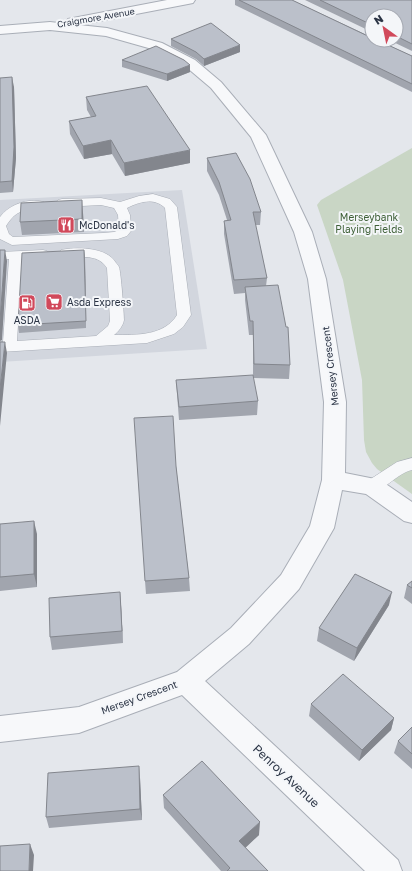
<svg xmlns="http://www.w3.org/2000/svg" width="412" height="871" viewBox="0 0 412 871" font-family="'Golos Text',sans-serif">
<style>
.built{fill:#d2d6de}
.green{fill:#c9d6c5}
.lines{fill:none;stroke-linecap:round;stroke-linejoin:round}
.service-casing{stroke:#a9aeb7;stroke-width:1}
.minor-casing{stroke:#a9aeb7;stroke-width:2}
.service{fill:#f7f8fa;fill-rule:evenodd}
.minor{fill:#f7f8fa;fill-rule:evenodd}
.wall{fill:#a1a5ae}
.shaded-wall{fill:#83868d}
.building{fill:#bbc0ca;stroke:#83868d}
.labels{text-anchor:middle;stroke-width:4;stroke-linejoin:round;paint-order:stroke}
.far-street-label{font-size:9px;fill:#2b3445;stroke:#f4f6f9}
.park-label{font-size:10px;fill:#3f6138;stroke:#f4f6f9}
.poi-label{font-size:10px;fill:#2b3445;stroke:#f4f6f9;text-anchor:start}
.street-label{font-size:10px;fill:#2b3445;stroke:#f4f6f9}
.near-street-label{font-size:12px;fill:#2b3445;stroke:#f4f6f9}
</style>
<rect width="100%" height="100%" fill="#e4e7ec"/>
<path class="built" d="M182,190L207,349L0,362V200Z"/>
<path class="green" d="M412,148V494L377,469L372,463L366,452L364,440L362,380L343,280L317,205L321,200Z"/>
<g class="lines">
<g class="service-casing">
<path id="service" d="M153,194L170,199L177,207L191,315L183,327L174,334L147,343L0,352V342H3L9,259L0,260V252L43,250L47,251L49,254L47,257L22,259L17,341L96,336L108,326L110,321L107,268C96,251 77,260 61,256L59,253L61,250C76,247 103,247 114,260C115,262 118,265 119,267C121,273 124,313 124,320C123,326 118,332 114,335C137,335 164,336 177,315L165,208C154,197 139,202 127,208L130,215L131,231L127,236L118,239L12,245L0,239V217C10,204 28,198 44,202L46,205L44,208C25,212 18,207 6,226L9,234L13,237L103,233L114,232L119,230L118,215L114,208L101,205L62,207L58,206L56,203L58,200L62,199L101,198L120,202L139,196Z
M412,458V470C396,473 383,495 366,490L364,486L366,482L397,462Z"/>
</g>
<g class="minor-casing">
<path id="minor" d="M167,0H195L193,3L188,4L79,25L107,28L162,43L195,60L221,82L266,135L312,232L326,279L346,402L345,473L380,480L412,502V523L404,521L366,494L342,490L334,528L299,589L249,644L205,681L398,860L402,871H365L182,695L79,733L0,742V716L79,707L177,672L231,628L281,575L310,526L322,480L324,402L308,279L294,232L251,137L211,88L185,66L152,49L106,36L50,30L0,34V26L50,22L67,24L66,22L68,19L73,18Z"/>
</g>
<use href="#service" class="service"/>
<use href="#minor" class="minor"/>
</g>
<path class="wall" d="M235,0H292L412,56V92L235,5Z
M305,0H412V51L389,40H396V16H372V32Z
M171,39L240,52L204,66L196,59L171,46Z
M122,60L190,72L167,81L122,67Z
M0,78L14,87L16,158L13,192L0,193Z
M86,97L190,163L125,176L112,154L84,159L70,134L69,121L91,117L87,110Z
M207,158L261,212L260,225H255L267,278L266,286L290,365L289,379L253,378V335H249L245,300V293L234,294L224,234V221L227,220L219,195L207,171Z
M83,213L84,232L22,235L20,222Z
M84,250L85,258L86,328L19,333L18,325Z
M176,380L258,401L257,415L179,420L177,394Z
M176,466L189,578L190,591L146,594L145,581Z
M0,524L37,534V587L0,591Z
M412,581V604L404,598L407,585Z
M120,592L121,605L123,643L52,650L50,637Z
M389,605L354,661L317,641L319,628Z
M311,704L394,718L391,730L359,761L309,716Z
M412,727V769L394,753L398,741Z
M140,778L142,820L49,828L46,817Z
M163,795L259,835L245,847L268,871H221L164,808Z"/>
<path class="shaded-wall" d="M240,45V52L204,66V59Z
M190,65V72L167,81V74Z
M12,77L14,87L16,158L13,192L12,181Z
M111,140L112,154L84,159L83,146Z
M190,150V163L125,176L124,163Z
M82,200L83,213L84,232L82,219Z
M5,250L7,261L2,340L0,341V321Z
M84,250L85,258L86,328V321Z
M5,342L7,353L0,426V389Z
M34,521L37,534V587L34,574Z
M120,592L121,605L123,643L122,631Z
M392,592L389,605L354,661L357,648Z
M394,718L391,730L359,761L362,750Z
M139,766L140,778L142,820L140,809Z
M260,822L259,835L239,854V841Z
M30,844L34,855L33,871H29Z"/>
<path class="building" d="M239,0H292L372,38V40H377L412,56V84Z
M320,0H412V44L396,36V16H372V25Z
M211,23L240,45L204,59L196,52L171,39Z
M156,46L184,60L190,65L167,74L122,60Z
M12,77L14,147L12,181L0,182V78Z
M147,86L190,150L124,163L111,140L83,146L69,121L96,116L86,97Z
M236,153L250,179L261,212H253L267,278L234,280L224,221L231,220L219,182L207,158Z
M82,200V219L20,222L21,203Z
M0,250H5L0,321Z
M84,250L86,321L18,325L22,253Z
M278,285L286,327H288L290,365L254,364L253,321H250L245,287Z
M0,342H5L0,389Z
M253,375L258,401L179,407L176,380Z
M173,416L176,466L189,578L145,581L134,418Z
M34,521V574L0,577V524Z
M355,574L392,592L357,648L319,628Z
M412,581V588L407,585Z
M120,592L122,631L50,637L49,598Z
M343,674L394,718L362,750L311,704Z
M412,727V754L398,741Z
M202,761L260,822L239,841L268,871H227L230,868L163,795Z
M139,766L140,809L46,817L48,773Z
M30,844L29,871H0V846Z"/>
<defs>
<g id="restaurant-square" transform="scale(0.9)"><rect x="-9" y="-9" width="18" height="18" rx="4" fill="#d1495b" stroke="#f4f6f9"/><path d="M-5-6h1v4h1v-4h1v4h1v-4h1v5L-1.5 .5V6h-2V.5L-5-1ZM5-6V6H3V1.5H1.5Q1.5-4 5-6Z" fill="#fff"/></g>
<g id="supermarket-square" transform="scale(0.9)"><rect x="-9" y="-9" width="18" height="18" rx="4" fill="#d1495b" stroke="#f4f6f9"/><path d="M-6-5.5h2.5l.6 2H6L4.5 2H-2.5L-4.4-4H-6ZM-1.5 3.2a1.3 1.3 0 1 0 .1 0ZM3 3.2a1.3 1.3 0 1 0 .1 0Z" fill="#fff"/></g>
<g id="fuel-square" transform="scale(0.9)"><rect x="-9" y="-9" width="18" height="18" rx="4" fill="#d1495b" stroke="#f4f6f9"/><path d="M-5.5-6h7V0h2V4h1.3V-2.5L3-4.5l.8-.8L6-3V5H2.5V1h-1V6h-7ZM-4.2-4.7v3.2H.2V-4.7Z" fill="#fff"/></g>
</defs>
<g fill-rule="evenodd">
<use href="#restaurant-square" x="66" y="225"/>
<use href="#supermarket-square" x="54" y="302"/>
<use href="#fuel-square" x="27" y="303"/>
</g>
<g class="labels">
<g class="far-street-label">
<text transform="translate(96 18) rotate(-10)" y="3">Craigmore Avenue</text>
</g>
<g class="park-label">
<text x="369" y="221">Merseybank<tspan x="369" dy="12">Playing Fields</tspan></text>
</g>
<g class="poi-label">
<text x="79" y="229">McDonald's</text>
<text x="67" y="306">Asda Express</text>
<text x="27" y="324" text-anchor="middle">ASDA</text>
</g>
<g class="street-label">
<text transform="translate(330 366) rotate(-97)" y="4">Mersey Crescent</text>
<text transform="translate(139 697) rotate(-20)" y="4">Mersey Crescent</text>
</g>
<g class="near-street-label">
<text transform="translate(286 776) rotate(43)" y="4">Penroy Avenue</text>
</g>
</g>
<g transform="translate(384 28) rotate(327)"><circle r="19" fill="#f4f6f9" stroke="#a4a8b1"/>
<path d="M0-3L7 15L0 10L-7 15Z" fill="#d1495b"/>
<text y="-6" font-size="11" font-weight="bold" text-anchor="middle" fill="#2b3445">N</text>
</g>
</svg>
